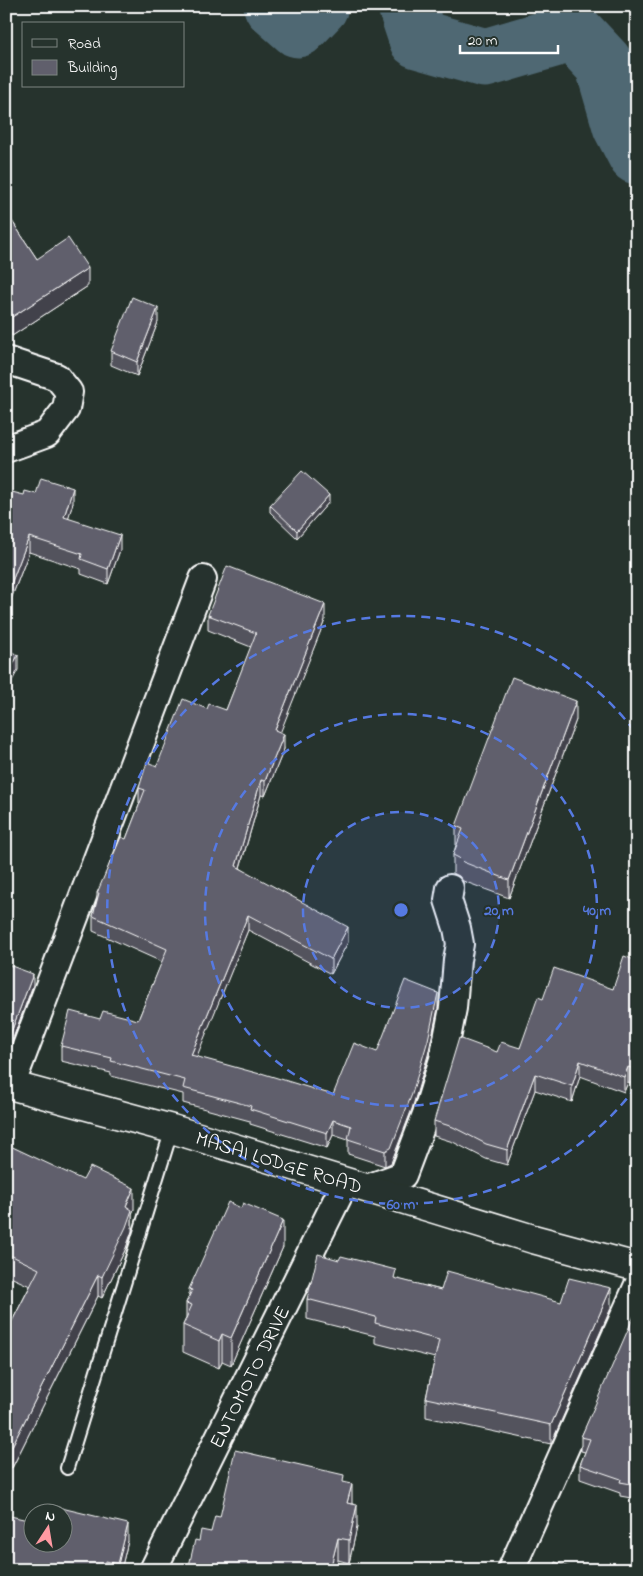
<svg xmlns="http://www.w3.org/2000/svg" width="643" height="1576" viewBox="0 0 643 1576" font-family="'Indie Flower',sans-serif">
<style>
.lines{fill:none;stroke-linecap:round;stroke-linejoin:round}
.river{stroke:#4f6873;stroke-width:59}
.lane-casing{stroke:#fff;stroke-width:16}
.street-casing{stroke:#fff;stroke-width:30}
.secondary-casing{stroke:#fff;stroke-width:31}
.lane{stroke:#26332d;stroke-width:12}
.street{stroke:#26332d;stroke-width:26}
.secondary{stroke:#26332d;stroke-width:28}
.wall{fill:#53525d;stroke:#fff}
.shaded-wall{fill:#43424c;stroke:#fff}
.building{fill:#605f6c;stroke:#fff}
.ring{fill:none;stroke:#567ae2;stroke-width:2.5;stroke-dasharray:9 6}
.labels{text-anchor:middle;stroke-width:4;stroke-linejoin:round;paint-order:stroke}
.street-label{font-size:20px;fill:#fff;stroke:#26332d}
.centre{fill:#567ae2;stroke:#26332d;stroke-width:2.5}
.ring-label{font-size:15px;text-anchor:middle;font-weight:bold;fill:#567ae2;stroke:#26332d;stroke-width:4;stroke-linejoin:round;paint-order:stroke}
</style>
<rect width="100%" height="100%" fill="#26332d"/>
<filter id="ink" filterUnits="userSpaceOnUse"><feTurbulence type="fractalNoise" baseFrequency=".02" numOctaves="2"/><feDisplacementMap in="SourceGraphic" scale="10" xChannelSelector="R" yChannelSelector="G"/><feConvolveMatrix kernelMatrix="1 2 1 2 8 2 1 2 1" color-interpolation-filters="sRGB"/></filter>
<g filter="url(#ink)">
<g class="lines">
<path class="river" d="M273,6L298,28L319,6
M407,6L418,39L485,58L574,32L604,64L622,126L637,155"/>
<g class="lane-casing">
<path id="lane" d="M67,1468L172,1129"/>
</g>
<g class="street-casing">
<g id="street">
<path d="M6,360L57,377L69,392L66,409L47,434L6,449"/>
<path d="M11,1086L203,579"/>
<path d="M367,1188L403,1175L426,1114L443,1059L453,1008L457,960L460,944L457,928L448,900L450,888"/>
<path id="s1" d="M153,1570L345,1183"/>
<path d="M511,1570L637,1287"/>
</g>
</g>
<g class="secondary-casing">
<g id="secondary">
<path id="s2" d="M6,1084L172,1129L533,1239L637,1267"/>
</g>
</g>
<use href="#lane" class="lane"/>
<use href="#street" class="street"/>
<use href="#secondary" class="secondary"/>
</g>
<path class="wall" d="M6,212L37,259L88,286L12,336L6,326Z
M158,322L137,376L111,365V351Z
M36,494L73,503L68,518L120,550L108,584L81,574V569L29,552L6,612V511L24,495Z
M329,502L297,538L270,512V505Z
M208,615L325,620L280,732L284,749L265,796L261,795L240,868L348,942L331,974L248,930L196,1057L333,1095L377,1052L438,1008L428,1055L412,1109L391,1163L385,1166L348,1154V1140L333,1135L327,1148L250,1124V1121L183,1103V1094L111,1076V1073L61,1061V1046L100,1019L138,1020L162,962L93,931V916L97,899V893L126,839L140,803H139V788L157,766L207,709L226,710L251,647L208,630Z
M637,619V637L633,635V628Z
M576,720L509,898L463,881L459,876L453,873V855L456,845V826Z
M637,961V1085L628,1082L624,1092L580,1076L572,1102L535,1090L507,1165L486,1159L453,1142L434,1136V1121L497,1052L520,1048L543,999L613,989Z
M6,964L33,985L7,1054H6Z
M6,1144L134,1209L132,1214V1231L126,1248L102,1298L98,1296L12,1468L6,1465V1333L30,1286L6,1275Z
M283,1247L231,1365L222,1361L219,1368L183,1352V1325L186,1319V1303L189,1296V1289Z
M396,1279L441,1290L611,1308L551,1444L426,1417V1398L435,1358L375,1343V1336L307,1319V1299Z
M637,1317V1499L620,1496V1493L580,1479V1465L585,1452L581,1451V1437Z
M344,1483L352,1504L357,1527L349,1563L338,1560L199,1541L211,1532L220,1517Z
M32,1521L128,1541L121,1570H6Z"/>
<path class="shaded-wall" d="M88,268V286L12,336V317Z
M158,308V322L137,376V362Z
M73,488V503L64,532V517Z
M329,495V502L297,538V531Z
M120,535V550L108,584V569Z
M29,537V552L6,612V597Z
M325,604V620L275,746V730Z
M8,619V634L6,637V622Z
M18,655V670L6,692V678Z
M576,701V720L509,898V880Z
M284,734V749L265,796V781Z
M261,780V795L236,881V866Z
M248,915V930L191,1071V1055Z
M348,927V942L331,974V959Z
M33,974V985L7,1054V1043Z
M438,993V1008L428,1055L412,1109L391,1163L385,1166V1151Z
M580,1061V1076L572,1102V1086Z
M628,1067V1082L624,1092V1077Z
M535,1074V1090L507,1165V1150Z
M333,1120V1135L327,1148V1133Z
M134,1188V1209L132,1214V1231L126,1248L102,1298V1277L126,1206Z
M283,1220V1247L231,1365V1338Z
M98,1275V1296L12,1468V1446Z
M611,1288V1308L551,1444V1425Z
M222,1334V1361L219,1368V1341Z
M352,1484V1507L347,1503Z
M357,1505V1527L349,1563V1540Z
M128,1524V1541L121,1570H118V1564Z
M338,1538V1560L336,1570H330Z"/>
<path class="building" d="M6,212L37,259L68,238L88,268L12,317L6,308Z
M132,297L158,308L137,362L111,351Z
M302,471L329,495L297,531L270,505Z
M41,478L73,488L64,517L120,535L108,569L81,559L82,554L29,537L6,597V511L12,492L24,495L25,491L36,494Z
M227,566L325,604L275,730L284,734L265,781L261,780L236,866L348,927L331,959L248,915L191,1055L260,1074L261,1073L333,1095L354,1043L377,1052L405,980L438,993L428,1040L412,1094L391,1148L385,1151L348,1139L351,1126L333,1120L327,1133L250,1109L251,1106L183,1088L185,1080L111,1061L112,1058L61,1046L70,1011L100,1019L103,1011L138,1020L167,949L93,916L99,893H97L121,837L126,839L145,790L139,788L147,762L157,766L183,699L207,709L209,704L226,710L256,633L208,615Z
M637,619V630L633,628Z
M6,649L18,655L6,678Z
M512,677L576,701L509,880L463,862L459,858L453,855L463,829L456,826Z
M624,956L637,961V1070L628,1067L624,1077L580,1061L572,1086L535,1074L507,1150L486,1144L453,1127L434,1121L459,1038L497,1052L501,1042L520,1048L538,997L543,999L554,968L613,989Z
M6,964L33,974L7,1043L6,1042Z
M6,1144L83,1180L90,1167L134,1188L126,1206L132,1210L126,1227L102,1277L98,1275L12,1446L6,1444V1333L39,1269L6,1253Z
M228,1202L241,1208L243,1203L283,1220L231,1338L222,1334L219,1341L183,1325L192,1305L186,1303L192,1290L189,1289Z
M318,1254L339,1260L341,1256L396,1270L394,1278L441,1290L447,1271L561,1302L569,1278L611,1288L551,1425L426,1398L439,1340L375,1323L376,1317L307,1299Z
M634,1316L637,1317V1485L620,1482L621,1479L580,1465L590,1439L581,1437Z
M235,1450L344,1475L343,1482L352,1484L347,1503L357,1505L349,1540L338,1538L330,1570H188L195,1540L199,1541L201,1530L211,1532L215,1516L220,1517Z
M49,1505L128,1524L118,1564L106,1561L104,1570H6V1515L32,1521V1544H62V1514H47Z
M637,1535V1570H627Z
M555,1562L577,1570H552Z"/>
</g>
<circle cx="401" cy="910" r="98" fill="#567ae2" fill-opacity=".12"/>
<g class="ring">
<circle cx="401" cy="910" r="98"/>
<circle cx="401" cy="910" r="196"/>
<path d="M636 1087A294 294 0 1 1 636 733"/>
</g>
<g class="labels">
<g class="street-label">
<text dy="7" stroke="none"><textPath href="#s2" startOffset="284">MASAI LODGE ROAD</textPath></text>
<text dy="7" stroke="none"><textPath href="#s1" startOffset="216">ENTOMOTO DRIVE</textPath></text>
</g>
</g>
<circle cx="401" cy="910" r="8" class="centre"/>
<g class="ring-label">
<text x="499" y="915">20 m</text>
<text x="597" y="915">40 m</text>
<text x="401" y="1209">60 m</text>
</g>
<rect width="643" height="1576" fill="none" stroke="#26332d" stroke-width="25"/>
<rect x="12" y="12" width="618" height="1551" fill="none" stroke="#fff" stroke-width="2" filter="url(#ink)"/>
<rect x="22" y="22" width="162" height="65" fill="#26332d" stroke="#7d8581"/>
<rect x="32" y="39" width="25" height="8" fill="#26332d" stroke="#7d8581"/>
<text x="68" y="48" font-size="15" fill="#ffffff">Road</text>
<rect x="32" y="60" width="25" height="15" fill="#605f6c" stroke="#7d8581"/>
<text x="68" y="72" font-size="15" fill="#ffffff">Building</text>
<g transform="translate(48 1528) rotate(12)"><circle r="24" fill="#26332d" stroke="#7d8581"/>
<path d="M0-4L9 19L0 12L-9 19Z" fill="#ff9aa2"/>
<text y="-8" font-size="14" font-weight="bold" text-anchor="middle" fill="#ffffff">N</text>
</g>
<path d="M460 45v8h98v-8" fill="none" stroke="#ffffff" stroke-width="2.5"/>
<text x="468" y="45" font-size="15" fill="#ffffff" stroke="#26332d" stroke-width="4" paint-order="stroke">20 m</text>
</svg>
